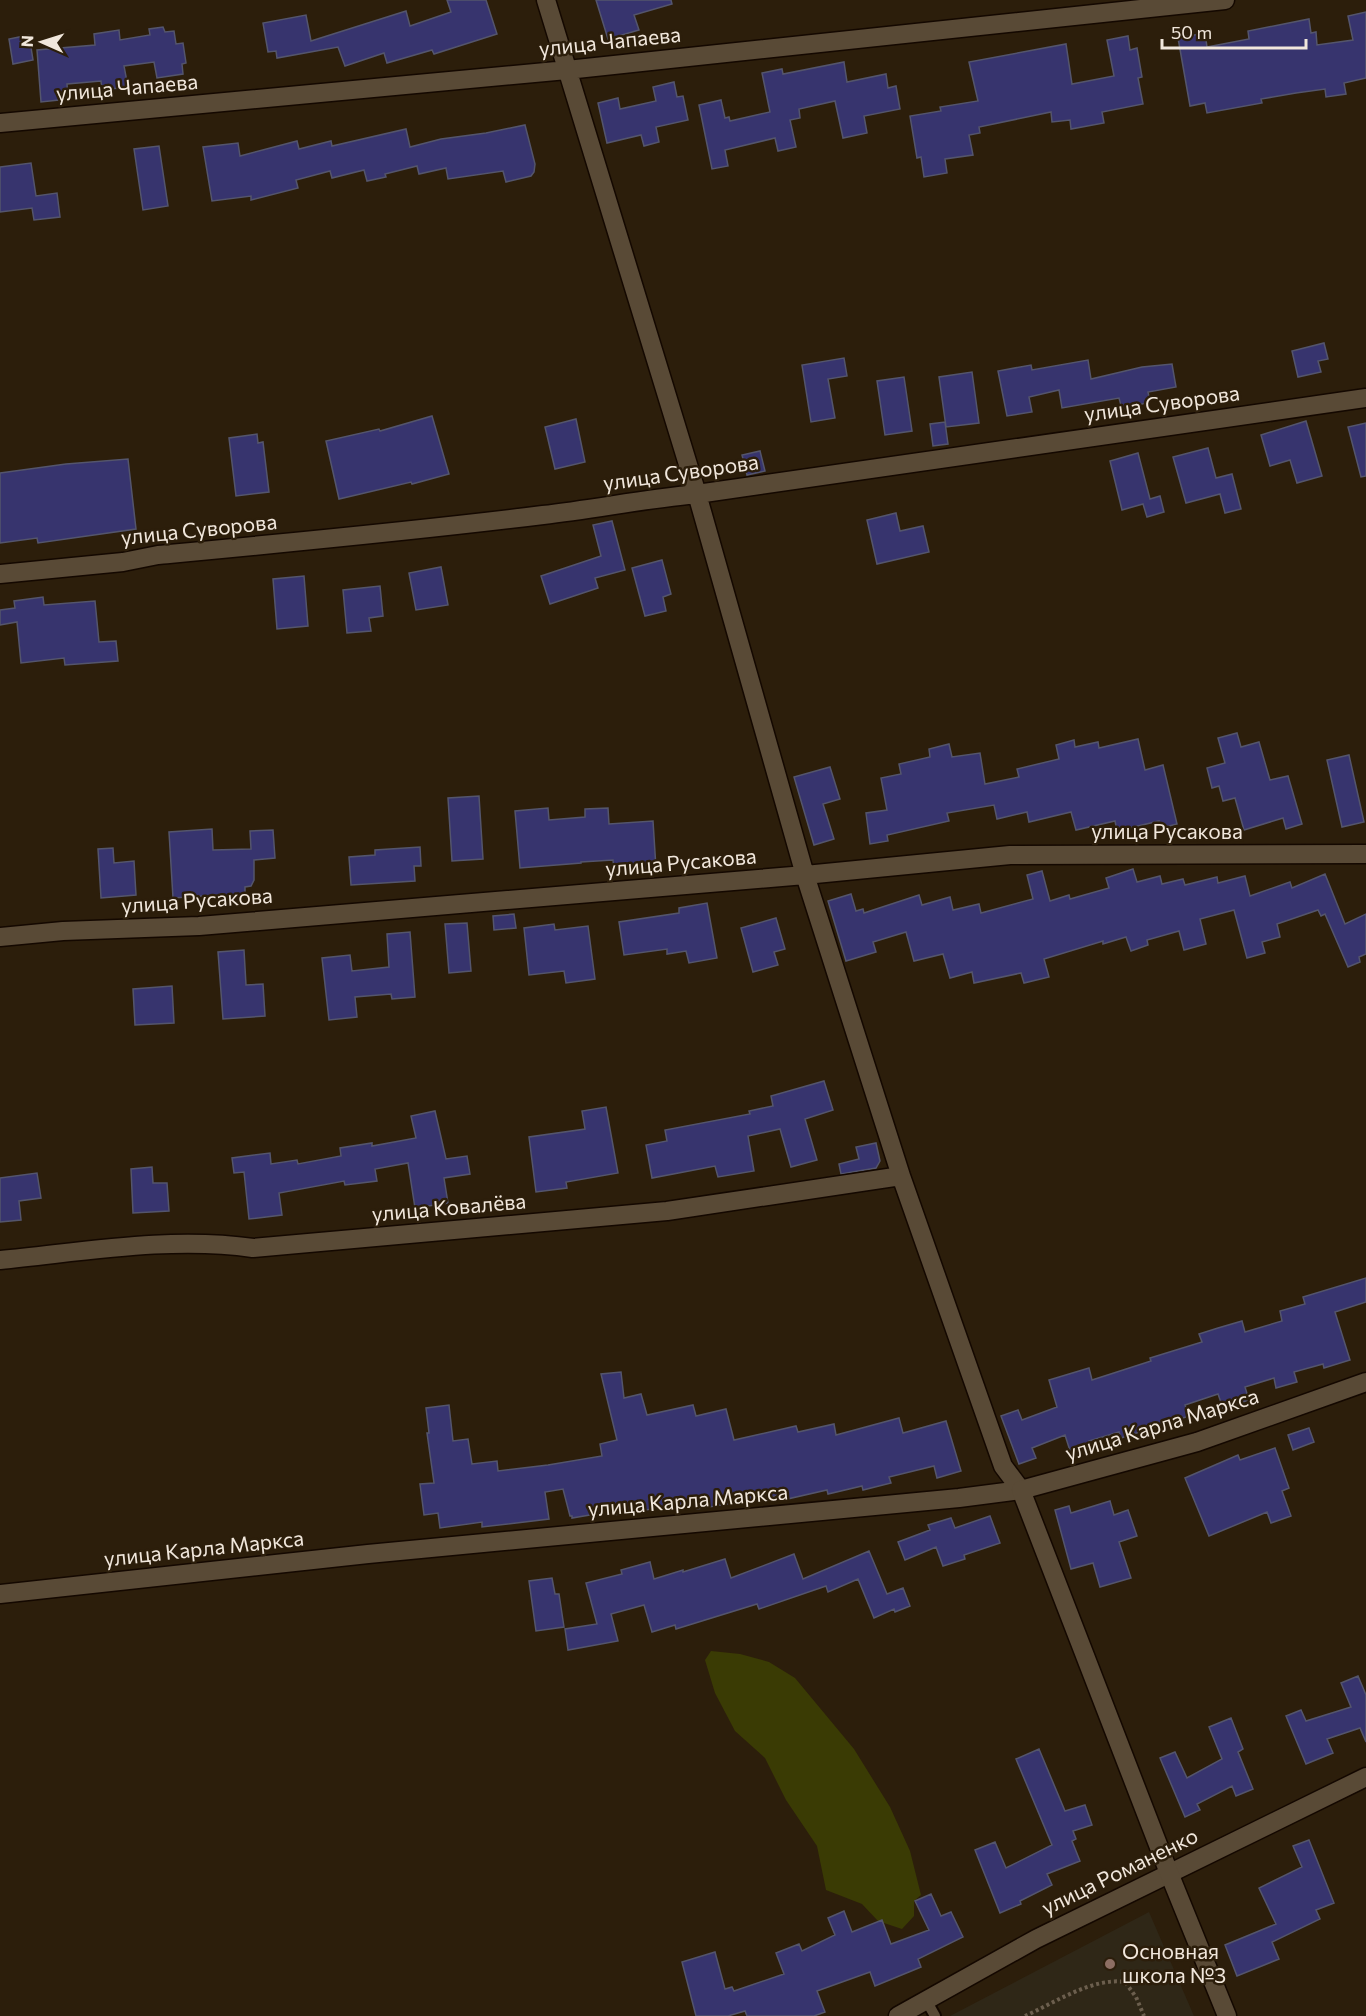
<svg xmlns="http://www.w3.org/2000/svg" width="1366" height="2016" viewBox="0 0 1366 2016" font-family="Commissioner,sans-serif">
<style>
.education{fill:#2f2717}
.green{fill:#3a3b04}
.building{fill:#37346e;stroke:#54556c;stroke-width:1.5}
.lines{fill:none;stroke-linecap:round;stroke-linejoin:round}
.service-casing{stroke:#140800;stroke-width:14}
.minor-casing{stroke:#140800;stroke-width:21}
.tertiary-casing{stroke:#140800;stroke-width:21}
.path{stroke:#6c5f4e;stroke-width:4;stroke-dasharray:3 3;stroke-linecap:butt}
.service{stroke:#594a36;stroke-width:10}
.minor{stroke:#594a36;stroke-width:18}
.tertiary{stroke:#594a36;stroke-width:18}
.education-dot{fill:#8d6e63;stroke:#2c1e0b;stroke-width:2}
.labels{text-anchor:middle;stroke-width:5;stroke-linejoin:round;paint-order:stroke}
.street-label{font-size:21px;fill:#f1e7dc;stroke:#2c1e0b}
.poi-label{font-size:21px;fill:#f1e7dc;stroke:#2c1e0b;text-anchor:start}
</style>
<rect width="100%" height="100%" fill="#2c1e0b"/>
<path class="education" d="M1149,1912L1194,2016H950Z"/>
<path class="green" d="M711,1651L740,1654L769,1662L795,1678L854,1749L890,1807L910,1851L921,1895L914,1901V1916L902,1929L878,1921L862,1904L826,1890L817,1846L786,1800L765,1758L735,1731L715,1693L705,1660Z"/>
<path class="building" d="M447,0H486L497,34L434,54L432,50L387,63L384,53L345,66L338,47L277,58L276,51L268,52L263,23L306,15L311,41L406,11L410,26L451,12Z
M596,0H671L672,4L634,15L639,30L608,39Z
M1366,12V78L1344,83L1346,94L1326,97L1325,89L1296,93L1261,99L1262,103L1207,113L1205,103L1190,106L1178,38L1205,33L1207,47L1249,39L1248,31L1309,19L1311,33L1316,32L1317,45L1353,40L1348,16Z
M163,27L165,32L174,31L176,44L183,43L186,63L182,64L183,74L157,78L154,62L124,66L128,87L102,90L101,81L67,84L68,99L41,102L37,50L95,45L94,34L119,30L120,40L150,35L149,29Z
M29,35L33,60L13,64L9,39Z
M1128,36L1130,50L1137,48L1142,77L1138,78L1143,104L1102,112L1104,123L1071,129L1070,120L1052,122L1051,112L979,127L980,133L969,135L973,155L945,159L947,173L924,177L921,157L917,158L910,116L941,111L940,107L978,101L969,62L1066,44L1072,84L1114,76L1107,40Z
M844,62L847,82L886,74L888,88L896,86L900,109L864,116L867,133L843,138L835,101L799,109L800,118L790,120L796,147L778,151L775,138L725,150L728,166L712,169L699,105L721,100L725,118L729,117L730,121L770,112L762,73L782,69L783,74Z
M674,82L677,97L683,96L688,120L656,127L659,142L644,146L641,135L607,143L598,103L618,98L620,109L656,101L653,87Z
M525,125L535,164L534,172L531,176L506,182L503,171L448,179L446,168L419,174L417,166L385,174L386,177L367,181L364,170L332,178L330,171L296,180L298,188L251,200V196L212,201L203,147L238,143L240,156L297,141L299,149L331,141L332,146L406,129L410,147L441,139L486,133Z
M159,146L168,206L143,210L134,149Z
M31,163L36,196L57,193L60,217L34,220L32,208L0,212V167Z
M1324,343L1328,359L1318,361L1321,372L1298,377L1292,351Z
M844,358L847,376L828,379L835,418L811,422L802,365Z
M1088,360L1091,379L1142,367L1172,364L1176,387L1148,392L1150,402L1122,409L1119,398L1062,408L1059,390L1029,397L1032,412L1007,416L998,371L1031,365L1032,370Z
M972,372L979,423L946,427L939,377Z
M904,377L912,431L885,435L877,381Z
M432,416L449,474L412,484L411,482L339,499L326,441L379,429L380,431Z
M576,419L585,462L555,469L545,427Z
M1306,421L1322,476L1297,483L1290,460L1270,466L1261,435Z
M945,422L948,444L933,446L930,424Z
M1366,423V476L1361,477L1348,427Z
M257,434L258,443L263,442L269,492L236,496L229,438Z
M1208,448L1216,478L1232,474L1241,509L1225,513L1220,494L1186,503L1173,457Z
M760,451L765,471L747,475L742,455Z
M1138,453L1150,499L1160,496L1164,512L1147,517L1143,504L1122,510L1110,461Z
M128,459L136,529L38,543L37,538L0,543V473L66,464Z
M896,513L900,531L923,526L929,552L877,564L867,520Z
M612,521L625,570L595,578L598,588L550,604L541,576L601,556L593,525Z
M662,560L671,594L663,597L666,611L645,616L632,568Z
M441,567L448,605L416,610L409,573Z
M304,576L308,626L277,629L273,579Z
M380,586L383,616L369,618L371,631L347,633L343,590Z
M43,597L44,605L95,601L99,642L116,641L118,661L65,665L64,658L21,663L17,622L0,625V610L15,608L14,601Z
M1237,733L1241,747L1259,742L1270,780L1288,776L1302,824L1286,829L1283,818L1244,830L1235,798L1223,801L1219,786L1212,788L1207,768L1225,763L1218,738Z
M1138,739L1145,770L1163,765L1177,824L1161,828L1159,821L1117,831L1115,821L1076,830L1071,812L1029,822L1027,812L997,819L994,805L947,813L949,821L887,835L888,841L870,844L866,813L887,810L881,778L901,774L899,764L930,757L929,749L949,744L952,757L980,753L985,784L1019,777L1017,769L1059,759L1056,745L1074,740L1075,747L1098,742L1099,748Z
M1349,755L1364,822L1342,827L1327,760Z
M830,767L840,799L823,804L834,839L814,845L794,777Z
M479,796L483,859L452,861L448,798Z
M548,808L549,820L585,817V809L608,808L609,824L653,821L656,868L614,870L613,860L581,862V863L520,868L515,811Z
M212,829L213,850L251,849L250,831L273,830L275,858L254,860V880L251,886L245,887V896L218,897V895L173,898L169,832Z
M420,847L421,866H414L415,881L351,885L349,857L375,855V850Z
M113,848L114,863L134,861L136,895L101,898L98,849Z
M1133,869L1137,882L1160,876L1162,884L1183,879L1185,885L1217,877L1218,883L1245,876L1250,896L1290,882L1292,888L1325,874L1345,924L1366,914V954L1359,957L1360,962L1348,967L1325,914L1321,916L1318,910L1277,924L1280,937L1262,942L1265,953L1247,958L1234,910L1200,919L1206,944L1184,950L1179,931L1147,940L1148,945L1131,951L1126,937L1103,944V941L1044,959L1049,977L1024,983L1021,973L974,983L972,972L950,978L943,954L914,961L906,932L873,942L876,952L846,961L828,901L851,894L856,911L863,909L864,913L919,895L922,905L950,897L953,910L979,904L981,913L1033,899L1027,875L1042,871L1050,901L1069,895L1070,899L1109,888L1106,878Z
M707,903L717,958L689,963L686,951L667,954V949L624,955L619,922L679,913V908Z
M514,914L516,928L494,930L493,916Z
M776,918L785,949L774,952L778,965L753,972L741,928Z
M467,923L471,971L449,973L445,924Z
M554,924L555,930L588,926L595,979L566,983L564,971L529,975L524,928Z
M410,932L415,997L392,999L391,994L355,997L357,1017L329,1020L322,958L350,955L352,971L389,967L387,934Z
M244,950L246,985L263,984L265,1016L223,1019L218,952Z
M172,986L174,1023L135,1025L133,989Z
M824,1081L833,1110L805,1119L817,1160L791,1167L780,1129L748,1136L754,1171L718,1177L715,1166L652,1178L646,1145L667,1141L665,1130L750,1114L749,1111L773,1106L771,1096Z
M606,1107L618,1173L566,1182L567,1188L536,1192L529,1137L585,1129L582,1111Z
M435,1111L446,1159L467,1156L470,1174L444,1178L448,1203L415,1208L408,1163L375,1169L377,1181L345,1185L344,1181L279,1193L282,1215L249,1219L244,1172L234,1173L232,1158L270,1153L271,1164L297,1160L298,1164L341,1156L340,1148L372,1143V1146L416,1138L411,1116Z
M876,1143L880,1161L876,1168L841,1174L839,1164L859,1159L856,1147Z
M152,1167L153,1183H167L169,1211L133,1213L131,1169Z
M37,1173L41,1198L19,1201L21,1220L0,1222V1178Z
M1366,1278V1302L1335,1312L1350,1360L1324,1368L1323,1364L1294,1372L1297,1382L1276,1388L1274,1378L1245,1387L1249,1400L1223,1408L1218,1394L1185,1405L1189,1416L1121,1438L1119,1432L1089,1441L1092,1451L1072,1457L1065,1435L1032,1448L1036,1458L1019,1464L1001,1416L1018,1410L1022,1420L1057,1407L1049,1380L1089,1368L1092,1380L1151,1361L1150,1358L1202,1342L1199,1334L1218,1328L1242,1321L1245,1332L1282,1321L1280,1311L1305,1304L1303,1297Z
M621,1372L624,1398L641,1394L647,1415L693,1405L696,1416L726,1409L734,1440L796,1426L798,1432L834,1424L836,1435L899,1418L903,1433L946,1421L961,1471L937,1478L934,1466L889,1477L891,1483L863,1490L862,1486L828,1494L827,1490L783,1500L782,1495L697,1509L696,1502L614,1515L613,1511L572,1518V1516H570L563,1489L545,1492L549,1519L482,1527V1522L440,1528L438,1513L424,1515L420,1484L434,1483L427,1433H429L426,1408L449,1405L453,1441L468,1439L472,1464L497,1461L498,1471L548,1465L602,1456L600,1444L617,1440L601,1374Z
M1309,1428L1314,1442L1293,1450L1288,1435Z
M1275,1448L1289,1488L1282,1491L1291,1516L1271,1523L1267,1512L1209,1536L1185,1478L1238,1455L1240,1460Z
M1110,1501L1114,1515L1128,1510L1137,1536L1119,1542L1131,1578L1100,1587L1093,1563L1071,1569L1055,1510L1069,1506L1071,1513Z
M990,1516L1000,1543L964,1555L965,1559L943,1566L936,1547L905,1560L898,1542L930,1530L928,1525L951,1518L955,1528Z
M869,1551L887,1594L903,1588L910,1606L895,1612L894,1609L874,1618L858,1579L828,1592L826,1586L759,1609L757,1604L676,1629L675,1625L652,1632L644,1605L611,1614L618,1641L568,1650L565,1629L597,1624L586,1583L622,1574L621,1570L650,1562L654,1579L683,1570V1572L725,1559L731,1578L794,1554L803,1579Z
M552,1578L555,1594H559L564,1627L536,1631L529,1581Z
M1358,1676L1366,1695V1742L1360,1728L1327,1739L1333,1753L1306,1764L1286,1716L1301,1710L1306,1721L1351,1707L1341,1683Z
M1231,1718L1243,1749L1238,1752L1253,1789L1236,1796L1232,1786L1197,1804L1200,1810L1185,1817L1160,1758L1175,1752L1187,1778L1222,1759L1209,1727Z
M1039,1749L1065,1811L1085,1805L1092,1825L1073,1831L1076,1839L1072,1841L1080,1861L1047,1874L1052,1885L1020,1901L1021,1904L1000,1913L975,1850L995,1842L1006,1868L1052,1845L1016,1759Z
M1309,1840L1334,1903L1316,1910L1320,1919L1272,1942L1279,1959L1237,1976L1225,1945L1276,1924L1259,1888L1302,1867L1293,1846Z
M931,1894L941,1916L951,1912L963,1937L918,1959L921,1967L875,1986L870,1972L817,1991L825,2012L814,2016H747L745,2011L728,2016H696L682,1962L715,1952L725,1989L732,1987L734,1991L784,1974L776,1953L799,1944L802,1951L835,1935L828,1918L844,1911L852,1932L882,1920L891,1944L929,1930L915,1901Z"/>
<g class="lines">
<g class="service-casing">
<path id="service" d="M926,2000L935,2016"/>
</g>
<g class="minor-casing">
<path id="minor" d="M0,123L567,70L1225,0
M0,574L123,562L158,555C286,543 415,531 543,515C595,509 645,499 697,494L1366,398
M0,937L63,931L199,926L805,875L1010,855L1366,854
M0,1260C83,1252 170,1236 253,1248L667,1211L901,1176
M0,1594L368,1554L959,1498L1021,1490L1003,1466L901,1176L805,875L697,494L546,0
M898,2016L1036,1939L1366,1777"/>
</g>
<g class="tertiary-casing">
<path id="tertiary" d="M1227,2016L1169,1873L1021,1490L1197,1442L1366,1382"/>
</g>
<path class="path" d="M1025,2016C1054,2003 1093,1977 1125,1982L1136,1997L1144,2016"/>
<use href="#service" class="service"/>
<use href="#minor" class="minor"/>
<use href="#tertiary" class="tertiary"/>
</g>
<circle class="education-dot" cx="1110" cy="1964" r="6"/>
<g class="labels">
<g class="street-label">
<text transform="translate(610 42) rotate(-6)" y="7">улица Чапаева</text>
<text transform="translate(127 88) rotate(-5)" y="7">улица Чапаева</text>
<text transform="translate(1162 404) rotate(-8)" y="7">улица Суворова</text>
<text transform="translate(681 473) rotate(-8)" y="7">улица Суворова</text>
<text transform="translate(199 530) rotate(-6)" y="7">улица Суворова</text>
<text x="1167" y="839">улица Русакова</text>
<text transform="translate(681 863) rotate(-5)" y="7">улица Русакова</text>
<text transform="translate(197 901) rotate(-4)" y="7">улица Русакова</text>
<text transform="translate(449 1208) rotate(-5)" y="7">улица Ковалёва</text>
<text transform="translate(1162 1425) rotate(-17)" y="7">улица Карла Маркса</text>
<text transform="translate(688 1501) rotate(-5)" y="7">улица Карла Маркса</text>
<text transform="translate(204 1549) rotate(-6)" y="7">улица Карла Маркса</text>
<text transform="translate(1120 1872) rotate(-26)" y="7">улица Романенко</text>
</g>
<g class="poi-label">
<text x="1122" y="1959">Основная<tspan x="1122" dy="24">школа №3</tspan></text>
</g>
</g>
<g transform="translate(42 42) rotate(273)" stroke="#2c1e0b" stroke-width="4.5" paint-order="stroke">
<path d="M0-4.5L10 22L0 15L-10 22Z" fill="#f1e7dc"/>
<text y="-9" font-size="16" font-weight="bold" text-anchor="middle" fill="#f1e7dc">N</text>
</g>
<path d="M1162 39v9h144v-9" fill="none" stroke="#f1e7dc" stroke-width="3"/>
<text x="1171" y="39" font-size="18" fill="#f1e7dc" stroke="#2c1e0b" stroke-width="4.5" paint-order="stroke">50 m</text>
</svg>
